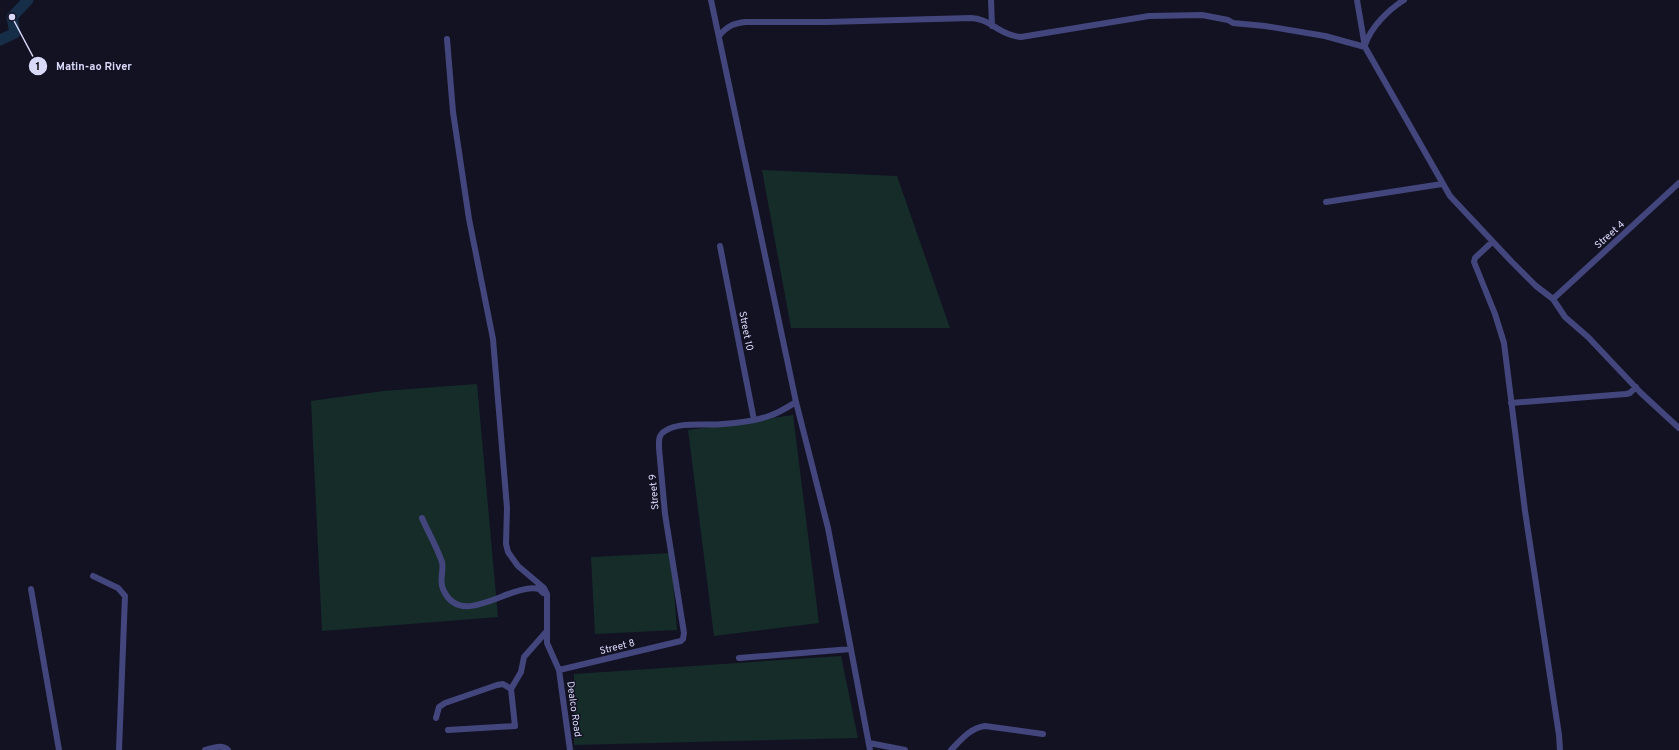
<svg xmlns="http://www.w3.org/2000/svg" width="1679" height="750" viewBox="0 0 1679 750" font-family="Overpass,sans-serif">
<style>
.green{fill:#152c29}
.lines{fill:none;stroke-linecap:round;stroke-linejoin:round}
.river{stroke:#172e48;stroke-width:11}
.minor{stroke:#43467c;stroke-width:6}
.labels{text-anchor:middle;stroke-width:3;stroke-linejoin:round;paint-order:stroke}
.street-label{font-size:10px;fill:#d9d9fa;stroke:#131223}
.leader{fill:none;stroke:#d9d9fa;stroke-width:1.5}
.callout-dot{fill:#d9d9fa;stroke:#131223;stroke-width:1.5}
.mark-label{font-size:12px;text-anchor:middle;font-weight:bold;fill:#111}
.callout-label{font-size:11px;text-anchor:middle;font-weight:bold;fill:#d9d9fa;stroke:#131223;stroke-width:3;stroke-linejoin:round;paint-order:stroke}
</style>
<rect width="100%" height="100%" fill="#131223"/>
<path class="green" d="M762,170L897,176L950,328H791Z
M477,384L498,617L322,631L311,401L383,391Z
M793,415L819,623L714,636L688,430Z
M671,553L677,630L595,634L591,557Z
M841,656L858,738L574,745V674Z"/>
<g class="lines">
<path class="river" d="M0,40L15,33L12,17L28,0"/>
<path class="minor" d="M711,0L796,402L828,528L870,750
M991,0L992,26
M1357,0L1365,47L1450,196L1511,261L1536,286L1553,299L1565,317L1588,337L1641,393L1679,428
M719,36C727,26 734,23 746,22H826L971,18C989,18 1001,36 1021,37L1149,16L1202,15L1228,20L1233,23L1265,26L1325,36L1365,47
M447,39L453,112L469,219L493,339L507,508L506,544L508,552L518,566L544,588L547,594V643L559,670L570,750
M1365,45C1371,27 1388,10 1404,0
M1326,202L1442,184
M1492,242L1475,258L1474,262L1495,314L1504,343L1525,511L1559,735L1560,750
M720,246L754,420
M1553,299L1679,183
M1511,403L1626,394L1630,393L1636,387
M422,518C428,532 437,547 442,562C444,571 439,580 443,589C461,631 510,582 539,589L543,593
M93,576L118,588L125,596L119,750
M31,589L59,750
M739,658L851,649
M559,670L681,641L683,639L684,633L665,514L659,448C659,441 658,435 665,431C680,421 705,426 723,424C738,423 755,421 769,416C779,413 788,407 796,402
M436,718L439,707L445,703L497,685L503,684L511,689
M448,730L515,726L511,689L521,672L524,657L546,632V634
M869,743L905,750
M205,750C212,748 222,744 228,750
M951,750C961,740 970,728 985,726L1043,734"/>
</g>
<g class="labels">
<g class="street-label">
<text transform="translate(1609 234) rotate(-42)" y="4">Street 4</text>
<text transform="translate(747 331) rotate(79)" y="4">Street 10</text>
<text transform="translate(653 492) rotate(-95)" y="4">Street 9</text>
<text transform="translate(617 646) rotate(-14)" y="4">Street 8</text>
<text transform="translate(575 709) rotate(82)" y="4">Dealco Road</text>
</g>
</g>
<path class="leader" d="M12 17L38 66"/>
<g class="callout-dot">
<circle cx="12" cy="17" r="4"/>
<circle cx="38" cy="66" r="10"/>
</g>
<g class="mark-label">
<text x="38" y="70">1</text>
</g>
<g class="callout-label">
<text x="94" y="70">Matin-ao River</text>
</g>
</svg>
